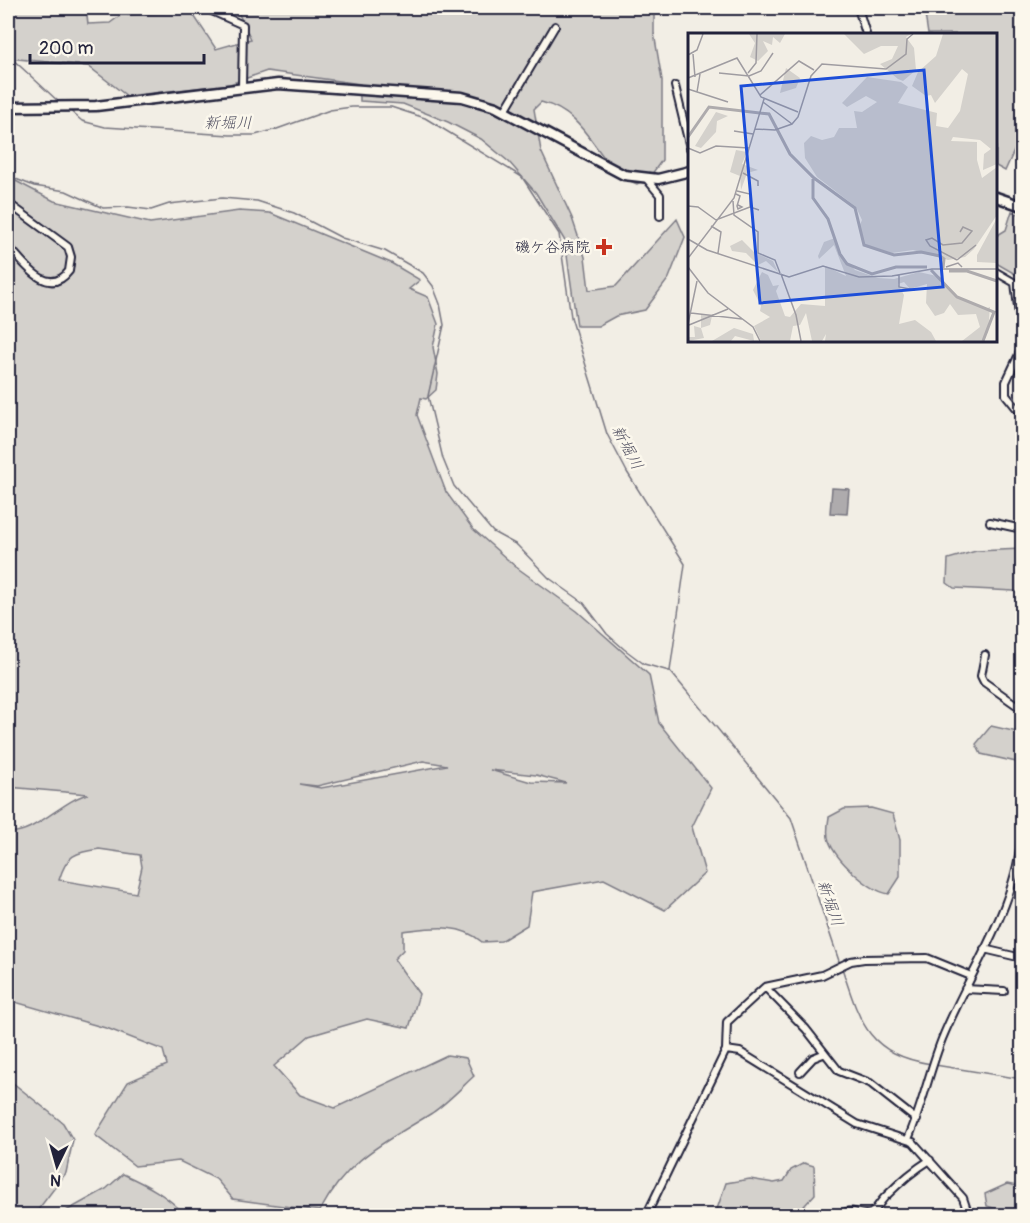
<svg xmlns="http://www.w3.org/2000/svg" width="1030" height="1223" viewBox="0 0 1030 1223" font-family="Pangolin,'Klee One',sans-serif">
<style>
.green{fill:#d4d1cc;stroke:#7b7a84;stroke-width:1.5;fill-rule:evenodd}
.water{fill:#aeabad;stroke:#76747f;stroke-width:1.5}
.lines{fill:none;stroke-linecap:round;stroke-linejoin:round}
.stream{stroke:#76747f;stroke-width:1.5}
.street-casing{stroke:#22223b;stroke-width:10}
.secondary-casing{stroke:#22223b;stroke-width:13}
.street{stroke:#fbf7ec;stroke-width:6}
.secondary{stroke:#fbf7ec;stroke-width:8}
.poi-dot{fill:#c8321e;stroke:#fbf7ec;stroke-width:2}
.labels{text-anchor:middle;stroke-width:5;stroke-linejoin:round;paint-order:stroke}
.poi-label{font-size:15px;fill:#22223b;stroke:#fbf7ec;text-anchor:end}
.water-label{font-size:16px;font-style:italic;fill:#535263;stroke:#fbf7ec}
.inset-river{fill:none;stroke:#aeabad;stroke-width:3}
.inset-road{fill:none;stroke:#9f9ca1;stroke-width:1.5}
.view{fill:#1d4ed8;fill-opacity:0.15;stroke:#1d4ed8;stroke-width:3}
.inset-edge{fill:none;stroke:#22223b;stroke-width:3}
</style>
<rect width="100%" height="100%" fill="#f2eee5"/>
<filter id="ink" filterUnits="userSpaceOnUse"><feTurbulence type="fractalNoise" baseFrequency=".0167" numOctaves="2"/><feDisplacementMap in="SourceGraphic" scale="12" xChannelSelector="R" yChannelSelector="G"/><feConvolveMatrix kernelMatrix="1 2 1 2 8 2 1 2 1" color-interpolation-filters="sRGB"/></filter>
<g filter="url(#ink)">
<path class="green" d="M8,8H86L88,24L110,23L121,15L163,13L189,8L216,49L251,39L236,8H654V33L662,80V160L649,178L637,184C596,170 593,115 541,102L534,109L541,151L572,218L585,257L589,290L616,286L677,219L685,237L669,278L645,310L616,316L598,326H577L565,241L536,193L509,162L481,139L448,122L403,104L360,101V84L267,71L230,84L127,96L88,66L8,58Z
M924,8H1022V133L1005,171L996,166V34H928Z
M8,177L54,201L150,223L239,211L270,213L391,263L420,280L409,289L428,297L438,324L433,347L438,374L436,390L426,399L421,398L417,415L446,492L473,529L516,567L577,611L649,675L659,723L711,788L692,827L705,873L665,910L604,879L532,892L527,925L501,941L482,942C460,922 430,928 403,931V950L394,959L419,994L409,1028L367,1019L309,1036L274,1066L300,1095L335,1108L447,1055L466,1058L474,1076C461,1088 447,1103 432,1113C384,1143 348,1158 320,1211L233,1199L216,1179L179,1161L135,1166L95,1135L128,1082L167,1065L163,1050L109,1029L8,1000V832C33,836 62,800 88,794L8,787ZM423,761L447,765L321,788L299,784L317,786ZM490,770L536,775L566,783L531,782ZM99,849L140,855L142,867L136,893L59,880C67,854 75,853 99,849Z
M1012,211L1022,216V278L996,263V236L1006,230Z
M1022,549V594L1014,591L954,588L947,583L948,559L976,551Z
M991,726L1022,733V772L1016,762L981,754L976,744Z
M871,808L893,814L900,840V877L889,894C869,891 836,860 829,841C826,834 828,823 829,817L844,809Z
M8,1079L63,1123L73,1140L66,1173L34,1215H8Z
M804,1163L814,1166L815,1194L796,1215H715L726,1183L750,1179L774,1183L784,1181L791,1170Z
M123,1174C147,1185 167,1195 185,1215H59L106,1189Z
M1007,1184L1022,1187V1215L1009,1213L987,1206L985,1194Z"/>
<path class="water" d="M832,488L849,489L847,514L830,513Z"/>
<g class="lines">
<path class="stream" d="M8,55L60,103
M69,110L82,121L105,127L230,135H255L277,129L330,110L352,107H391L425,118L522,177L559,234L571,317L607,434L627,472L685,564L670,671L791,818L840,964
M8,176L34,186L66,191L103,208L128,207L151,210L169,204L222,198L257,201L294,213L342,238L385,251L423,273L433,286L440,304L444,325L428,396L443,459L454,486L493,532L517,545L549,578L583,602L607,634L624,649L644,664L669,671
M842,968C860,1023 868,1054 931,1064
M935,1065L1022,1079"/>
<g class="street-casing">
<path id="street" d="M205,8L243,25L242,87
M858,8L866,34
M675,86L690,148
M504,112L555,26
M646,178L660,195V216
M8,203L68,247L71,257L69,271C47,300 22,260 8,246
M996,272L1015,283L1022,340
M1022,348L1006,382V395L1022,415
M990,522L1022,529
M985,655L981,676L984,682L1022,709
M984,949L1022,958
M1022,966V979
M765,987L806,1029L839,1071L870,1083L917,1120
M965,989L1004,991
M726,1050L740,1052L857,1124L913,1142L963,1198L969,1216
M800,1072L813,1058L823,1054
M908,1139C922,1107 929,1072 942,1039C970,970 1018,906 1022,830
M646,1216L726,1050L727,1022L765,987L822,975L851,961L864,959L927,958L971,976
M840,1216C851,1205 859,1218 871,1213C877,1210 880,1201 886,1196C899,1183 914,1170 930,1160"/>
</g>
<g class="secondary-casing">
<path id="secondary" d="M8,107L96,106L278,84L462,97L496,107L624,175L658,179L690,171
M996,197L1022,206"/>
</g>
<use href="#street" class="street"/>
<use href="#secondary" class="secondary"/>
</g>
</g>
<path class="poi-dot" d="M601 238h6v6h6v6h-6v6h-6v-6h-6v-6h6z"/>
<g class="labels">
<g class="poi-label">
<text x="590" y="252">磯ケ谷病院</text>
</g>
<g class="water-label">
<text x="228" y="128">新堀川</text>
<text transform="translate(628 447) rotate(62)" y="6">新堀川</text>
<text transform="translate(831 903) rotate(71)" y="6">新堀川</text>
</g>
</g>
<g transform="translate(688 33)">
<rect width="309" height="309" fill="#f2eee5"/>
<path d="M61,1H97L92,10L85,4L84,12L75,8L80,18L70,28L62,24L67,10ZM156,1H223L218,4L226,15L228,37L215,48L210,46L192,31L204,26L210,13H193L176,21ZM255,1H309V131L295,137L296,121L303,116L292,107L265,104L263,108L289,109V127L294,145L309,134V182L286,216L277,224L260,227L225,217L204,220L176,211L171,194L174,187L168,174L129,144L117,125L116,110L123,103L134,107L146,104L151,95H169L166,78L174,79L189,69L178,63L159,74L154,70L179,44L213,49L220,54L210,70L249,80L248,93L260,95L272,78L280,41L274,36L247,70L243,62L238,63L224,53L230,39L248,23ZM98,35L112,45L108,55L92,60ZM28,79L40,83L29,88L28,99L13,115L7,113ZM48,117L59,119L54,131L70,137L59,140L53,157L52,143L42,139ZM309,185V230L289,229V222ZM147,205L151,220L167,237L190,245L206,246L231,239L253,244L268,264L297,276L302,274L300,299L294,308H274L292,294L288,281L270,282L262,271L256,280L247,283L238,270L239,251L222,256L216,249L210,251L216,262L211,291L227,287L243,299L248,308H137L138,301L134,308H124L118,280L112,292L105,293L102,308H73L66,293L82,284L72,278L73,273L65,257L74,239L80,242L85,253L91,252L88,258L97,283L102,284L113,271L137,273V233L158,243L146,212L131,226L130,223L136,209ZM54,207L66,219L85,228L90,239L78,228L70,232L58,220L44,218L42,213ZM13,282L24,283L22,292L13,295L16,305L0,308V304H7L6,293L13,295ZM46,295L65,301L66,308L47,303L43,308H24Z" fill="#d4d1cc"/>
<path class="inset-river" d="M0,104L21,74L81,81L102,121L126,145L167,175L176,212L206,222L233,219L252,223L256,226L255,235M125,146V165L140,186L152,221L159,231L184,241L208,234H239M243,237L269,264L306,279L295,308M261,238H279L309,248"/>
<path class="inset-road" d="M5,21L7,44M0,22L9,17L15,1M31,40L61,43L73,38L85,20M60,40L68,30L69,1M0,45L49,25L73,64L110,79M0,56L40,69M9,59L12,41M72,62L111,28L126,37M75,69L104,91M67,96L87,97L104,91L110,84L123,43L134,31L198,36L218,21L219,6L225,1M46,98L65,101M0,115L12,120L28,113L61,115M55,140L70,148V153M49,158L62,161V174L71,177M48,161L52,163L49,173L50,176L54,174L50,172M45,168L46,182L70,199V220L87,227L92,240M0,173L10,174L28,187L62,174M23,193L33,199L30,220M0,206L19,217L101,244L135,233L171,244L204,243L244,236H309M1,224L46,165L76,66M269,227L242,213L238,207L244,205L255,212L274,210L284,198L275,194L272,199M269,227L288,212M0,234L20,260L65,294L72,308M258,234L270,230L274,234M93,241L108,282L113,308M211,242V254L227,257M3,280L54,286M0,291L9,248M1,292L40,276"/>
<path class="view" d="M236,37L255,254L72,270L53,53Z"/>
<rect width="309" height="309" class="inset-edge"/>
</g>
<rect width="1030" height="1223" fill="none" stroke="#fbf7ec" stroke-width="30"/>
<rect x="15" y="15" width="1000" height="1193" fill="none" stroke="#22223b" stroke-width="2" filter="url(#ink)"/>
<g transform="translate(57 1166) rotate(185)" stroke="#fbf7ec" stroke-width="4.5" paint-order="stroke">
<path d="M0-4.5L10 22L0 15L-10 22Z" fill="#22223b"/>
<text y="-9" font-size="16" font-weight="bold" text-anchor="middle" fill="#22223b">N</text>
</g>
<path d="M30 54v9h174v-9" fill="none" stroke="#22223b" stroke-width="3"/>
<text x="39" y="54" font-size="18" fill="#22223b" stroke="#fbf7ec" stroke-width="4.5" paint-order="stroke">200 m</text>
</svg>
